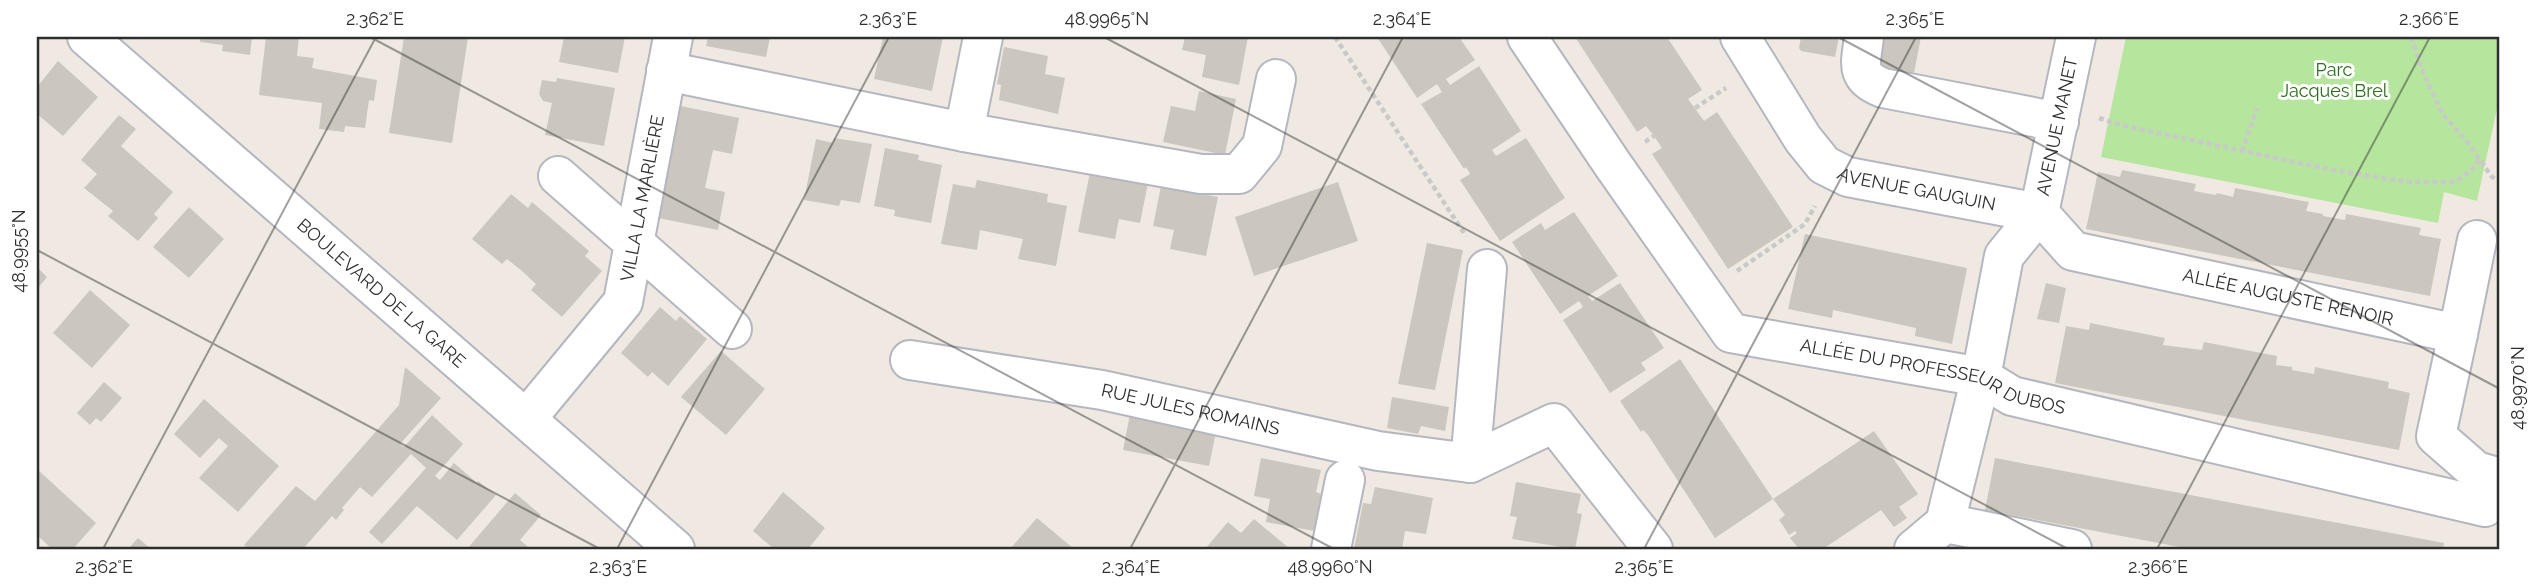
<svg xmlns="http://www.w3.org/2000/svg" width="2537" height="586" viewBox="0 0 2537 586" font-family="Raleway,sans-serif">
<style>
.green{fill:#b6e59e}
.building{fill:#cbc7bf}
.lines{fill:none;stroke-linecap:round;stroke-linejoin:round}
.minor-casing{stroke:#b4b7c1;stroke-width:42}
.path{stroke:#c9c9c9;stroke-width:4.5;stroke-dasharray:5 3.5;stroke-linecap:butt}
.minor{stroke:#fff;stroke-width:38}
.ticks{fill:none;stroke:#2e2e2e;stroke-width:2;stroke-opacity:0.45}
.labels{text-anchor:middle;stroke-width:6;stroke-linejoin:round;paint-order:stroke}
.park-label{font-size:18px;fill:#2c6e1b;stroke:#fff}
.street-label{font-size:18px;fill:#2e2e2e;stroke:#fff}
.neatline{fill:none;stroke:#2e2e2e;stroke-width:2.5}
.ticks-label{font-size:18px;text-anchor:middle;fill:#2e2e2e}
</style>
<rect width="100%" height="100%" fill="#efe9e1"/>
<path class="green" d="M2126,37H2500V95L2477,201L2444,192L2438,223L2101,157Z"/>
<path class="building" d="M201,37H252L250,55L222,51L223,45L200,42Z
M266,37H299L297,56L314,58L312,68L377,80L374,101L369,100L365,128L345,126L344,132L319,129L322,103L259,95Z
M404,37H468L452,143L389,133Z
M564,37H625L618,73L559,62Z
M708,37H770L766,57L706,46Z
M883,37H943L932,91L874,79Z
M1185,37H1248L1239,85L1202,77L1206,55L1182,50Z
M1377,37H1459L1475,60L1446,79L1450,85L1479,66L1521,131L1492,150L1496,156L1526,138L1565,198L1500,241L1460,180L1470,174L1466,167L1464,169L1421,104L1442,92L1437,84L1417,98Z
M1575,37H1667L1702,90L1688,99L1704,121L1717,112L1793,227L1728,269L1652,154L1662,148L1654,136L1646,126L1637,132Z
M1801,37H1839L1835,57L1801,51L1799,48Z
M1885,37H1921L1914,73L1880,66Z
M1004,47L1048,56L1045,74L1065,78L1058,114L999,100L1001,85L997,84Z
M58,61L98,97L63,136L37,114V87Z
M557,78L615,88L604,146L545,135L552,103L543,101L539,94L542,80L556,82Z
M1199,91L1236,99L1225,155L1163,142L1171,106L1195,111Z
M681,106L739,118L732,154L713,150L705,188L725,192L718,230L658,218Z
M119,115L136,129L121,146L173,192L154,214L158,218L138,241L108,216L113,211L84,188L97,174L81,160Z
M834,138L872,144L860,203L841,200L839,206L804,200L816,139L833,143Z
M885,148L919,155L918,160L942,165L931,223L894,216L895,210L874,206Z
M2122,170L2196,184L2194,191L2216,195L2217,193L2233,197L2235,188L2309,202L2306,211L2323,214V216L2345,220L2346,214L2421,228L2419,235L2441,239L2430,296L2086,229L2098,172L2120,177Z
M1090,172L1148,183L1140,223L1119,219L1115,239L1078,232Z
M977,180L1048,194L1047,202L1067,206L1056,266L1018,259L1023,239L980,230L977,250L941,244L953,184L975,188Z
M1338,182L1358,241L1254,276L1235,217Z
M1161,186L1218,197L1206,256L1170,249L1174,230L1153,226Z
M511,194L528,208L532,202L560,226L589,251L585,256L602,271L562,317L531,290L536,284L522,271L507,259L502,264L472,239Z
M189,207L224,239L189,278L153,247Z
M1574,212L1618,276L1588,296L1592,301L1620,283L1664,348L1641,363L1646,370L1610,393L1563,320L1583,307L1579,301L1560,314L1512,242L1541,223L1545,230Z
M1805,234L1967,268L1952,344L1915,336L1916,328L1833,310L1832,318L1788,309Z
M1427,243L1463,250L1435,390L1398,384Z
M37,267L47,277L37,289Z
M2046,283L2066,288L2059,323L2037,319Z
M90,290L130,325L92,368L53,333Z
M660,307L676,321L680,316L707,339L668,386L652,372L648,377L621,353Z
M2090,323L2165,338L2163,345L2202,350L2204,342L2277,356L2276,365L2292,367V370L2314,374L2315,367L2389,382L2388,388L2410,393L2399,450L2055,383L2066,326L2089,330Z
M721,351L765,389L726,435L681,397Z
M1680,359L1773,499L1874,431L1918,494L1899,507L1907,518L1894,527L1881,510L1823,549H1799L1790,538L1797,533L1795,531L1789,535L1782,524L1779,520L1785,515L1773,499L1715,538L1648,435L1643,430L1641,432L1620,401Z
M405,367L441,398L400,444L404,447L432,415L463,444L435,476L440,480L454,463L477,483L478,481L496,495L457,540L417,506L382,544L369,532L426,468L411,454L372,497L360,487L342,508L344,510L336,520L332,516L303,549H249L244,545L296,486L315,501L399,405Z
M104,382L122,398L101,422L96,418L90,425L77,413Z
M1392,397L1449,407L1445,431L1421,426L1418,434L1387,428Z
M204,399L279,466L238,512L199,478L228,446L219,438L200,458L174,434Z
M1130,414L1216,432L1209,466L1123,450Z
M1261,458L1321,470L1316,492L1321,494L1314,531L1266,522L1270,499L1254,496Z
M1995,458L2444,543L2443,549H2190L1985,510Z
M37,469L96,523L73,549H52L37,535Z
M1516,482L1581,494L1577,513L1582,514L1575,549L1512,539L1517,517L1510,516Z
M1375,487L1433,498L1426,534L1405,531L1402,549H1354L1363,503L1371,504Z
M783,492L825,528L808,549H774L753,531Z
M515,493L541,515L520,540L528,547L527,549H467Z
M1037,518L1074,549H1010Z
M1254,519L1290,549H1205L1228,522L1241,533Z
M138,538L151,549H128Z"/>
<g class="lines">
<g class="minor-casing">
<g id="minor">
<path id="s1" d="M87,37L675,549"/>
<path id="s2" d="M1527,37L1613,165L1731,333L1981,377L2012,396L2485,507"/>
<path id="s3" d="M1740,37L1803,139L1824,165L1848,177L2039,213"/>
<path d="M1864,37C1861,63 1854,77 1883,88L2059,122"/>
<path d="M666,71L964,132L1201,174H1239L1262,146L1276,79"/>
<path d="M964,132L983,37"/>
<path d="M558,176L732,329"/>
<path id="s4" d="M2039,213L2073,251L2458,334L2477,240"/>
<path d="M2458,334L2436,436L2476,471L2500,478"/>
<path id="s5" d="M910,360L1102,390L1378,451L1470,463L1487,269"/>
<path id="s6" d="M527,418L623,302L673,37"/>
<path d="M1470,463L1554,423L1653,549"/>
<path d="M1945,523L2072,549"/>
<path d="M1331,549L1345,480"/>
<path id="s7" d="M1914,549L1945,523L1981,377L2004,256L2039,213L2076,37"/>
</g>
</g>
<path class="path" d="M1335,37L1466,236
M2411,37L2424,75L2442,113L2469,144L2492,177L2500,181
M1695,108L1726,88
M2099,118L2121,125L2327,169L2407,182H2455L2475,167L2479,159
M1645,142L1654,136
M2242,151L2257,108
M1737,271L1805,224L1815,206"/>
<use href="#minor" class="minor"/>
</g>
<path class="ticks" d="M370,37L1334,549M1104,37L2068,549M1838,37L2500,389M37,250L600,549M103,549L376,37M617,549L889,37M1130,549L1403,37M1644,549L1916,37M2157,549L2430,37"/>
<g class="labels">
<g class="park-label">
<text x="2334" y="76">Parc<tspan x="2334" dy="21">Jacques Brel</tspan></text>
</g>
<g class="street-label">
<text dy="6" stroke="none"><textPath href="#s7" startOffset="458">AVENUE MANET</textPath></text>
<text dy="6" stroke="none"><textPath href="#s3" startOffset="250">AVENUE GAUGUIN</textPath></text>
<text dy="6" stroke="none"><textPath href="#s6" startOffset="256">VILLA LA MARLIÈRE</textPath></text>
<text dy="6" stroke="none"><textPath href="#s1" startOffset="390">BOULEVARD DE LA GARE</textPath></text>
<text dy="6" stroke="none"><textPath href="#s4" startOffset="271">ALLÉE AUGUSTE RENOIR</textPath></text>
<text dy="6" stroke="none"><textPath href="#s2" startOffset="567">ALLÉE DU PROFESSEUR DUBOS</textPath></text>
<text dy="6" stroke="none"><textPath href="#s5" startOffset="285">RUE JULES ROMAINS</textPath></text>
</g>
</g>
<rect width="2537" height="586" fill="none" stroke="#ffffff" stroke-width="77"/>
<rect x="38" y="38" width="2460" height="510" class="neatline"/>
<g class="ticks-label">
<text x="375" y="25">2.362°E</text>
<text x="888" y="25">2.363°E</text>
<text x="1107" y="25">48.9965°N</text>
<text x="1402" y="25">2.364°E</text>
<text x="1915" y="25">2.365°E</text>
<text x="2429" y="25">2.366°E</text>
<text transform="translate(19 251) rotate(-90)" y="6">48.9955°N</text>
<text transform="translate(2518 388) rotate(-90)" y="6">48.9970°N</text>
<text x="104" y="573">2.362°E</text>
<text x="618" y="573">2.363°E</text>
<text x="1131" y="573">2.364°E</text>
<text x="1330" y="573">48.9960°N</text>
<text x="1644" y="573">2.365°E</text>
<text x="2158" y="573">2.366°E</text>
</g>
</svg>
